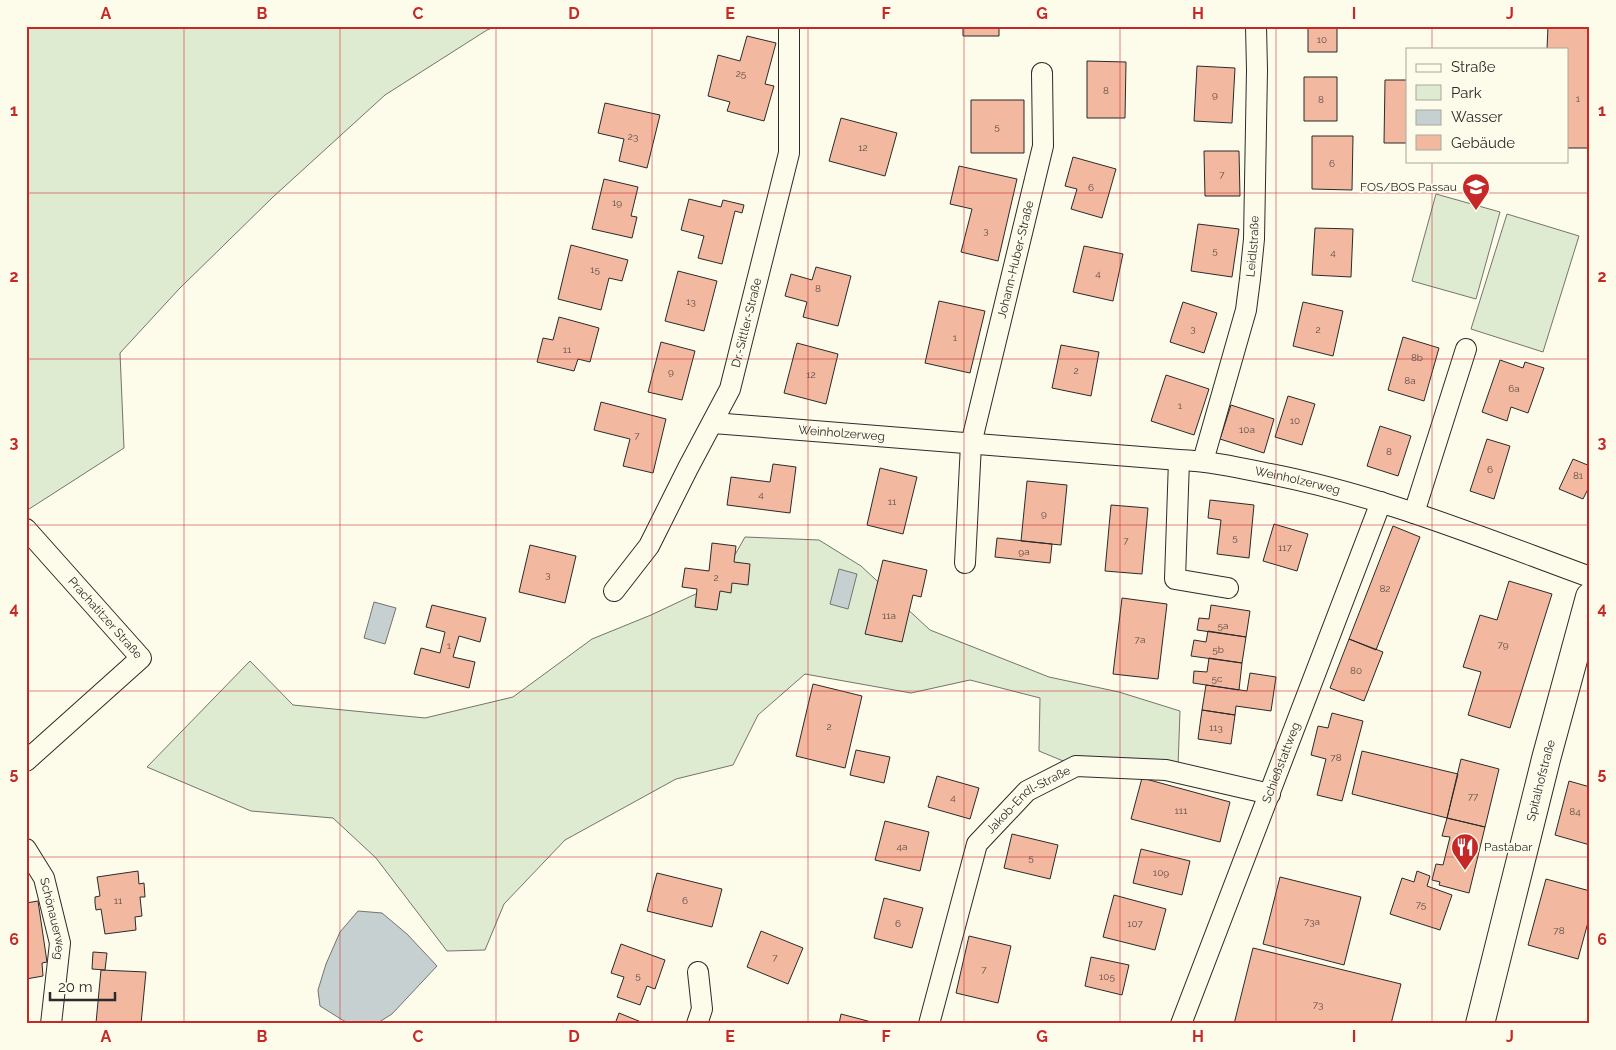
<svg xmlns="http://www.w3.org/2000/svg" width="1616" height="1050" viewBox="0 0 1616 1050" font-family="Raleway,sans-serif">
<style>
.green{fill:#deebd1;stroke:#74746e}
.water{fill:#c7d0d0;stroke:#74746e}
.building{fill:#f2b8a0;stroke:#2b2b2b}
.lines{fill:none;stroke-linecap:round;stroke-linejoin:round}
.street-casing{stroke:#2b2b2b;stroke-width:22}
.secondary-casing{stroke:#2b2b2b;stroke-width:30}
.street{stroke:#fdfbea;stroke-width:20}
.secondary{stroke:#fdfbea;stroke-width:28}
.grid{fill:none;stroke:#c62828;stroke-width:1;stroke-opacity:0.55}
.labels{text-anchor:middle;stroke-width:4;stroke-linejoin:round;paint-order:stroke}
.number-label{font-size:10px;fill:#5d4e48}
.poi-label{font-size:12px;fill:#2b2b2b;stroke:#fdfbea;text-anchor:end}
.street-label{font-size:12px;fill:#2b2b2b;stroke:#fdfbea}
.neatline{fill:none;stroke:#c62828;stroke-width:2}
.grid-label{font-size:16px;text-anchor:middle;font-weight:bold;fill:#c62828}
</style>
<rect width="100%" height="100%" fill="#fdfbea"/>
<path class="green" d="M26,26H497L487,30L385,95L273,197L179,289L120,353L124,448L26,511Z
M1436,194L1500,212L1476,299L1412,281Z
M1507,214L1579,236L1543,352L1471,329Z
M745,537L819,540L861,566L930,630L1049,677L1119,692L1180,711L1178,767L1068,763L1039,751L1040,698L970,680L911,693L805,674L758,715L733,765L676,779L565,840L504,904L485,950L447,951L376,858L333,818L251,811L147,767L250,661L293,705L425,718L513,697L592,639L651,615L719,583Z"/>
<path class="water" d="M839,569L857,574L848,609L830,604Z
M374,602L396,608L385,644L364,638Z
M358,911L382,913L407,934L437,966L392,1014L376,1024H356L344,1021L320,1006L318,990L326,964L340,932Z"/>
<path class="building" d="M963,26H999V36H963Z
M1308,26H1337V52H1308Z
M1548,26H1590V148H1567V49H1547Z
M747,36L776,43L765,84L774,86L764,121L727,111L730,102L708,96L718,55L740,61Z
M1087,61L1126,62L1125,118H1087Z
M1197,66L1235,68L1232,123L1194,121Z
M1304,77H1337V121H1304Z
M1385,80H1407V143H1384Z
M971,100H1024V153H971Z
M605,103L660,115L647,168L619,161L624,139L598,133Z
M841,118L897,133L885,176L829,161Z
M1312,136H1353L1352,190L1312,189Z
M1204,151H1239L1240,196H1205Z
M1073,157L1116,169L1102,218L1071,209L1077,189L1065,186Z
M959,166L1017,179L998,261L961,252L972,209L950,204Z
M604,179L638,187L631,216L637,217L632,238L592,229Z
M689,199L721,207L723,200L744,205L742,213L735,211L722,264L698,258L704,236L681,230Z
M1198,224L1239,229L1232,277L1191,271Z
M1315,228L1353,229L1351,277L1312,275Z
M571,245L628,260L622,281L609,278L601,310L558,299Z
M1084,246L1123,254L1113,301L1073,292Z
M816,267L851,276L838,326L803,317L807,302L785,296L791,274L812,280Z
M678,271L717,281L704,331L665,321Z
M939,301L985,311L970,373L925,363Z
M1183,302L1217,313L1204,353L1170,342Z
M1303,302L1343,311L1333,356L1293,346Z
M559,317L599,328L590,362L578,359L574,371L537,362L543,338L553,340Z
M1403,337L1439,348L1424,401L1388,390Z
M661,342L695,351L682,400L648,392Z
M797,343L838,354L826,404L784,393Z
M1061,345L1099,352L1091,396L1052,388Z
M1500,360L1523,368L1525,362L1544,368L1528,413L1511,407L1507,421L1482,412Z
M1166,375L1209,389L1194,435L1151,421Z
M1288,396L1315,404L1302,445L1275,437Z
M601,402L666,419L653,473L623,466L630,439L594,430Z
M1231,405L1274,419L1264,453L1220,439Z
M1380,426L1411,436L1398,476L1367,466Z
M1487,439L1510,446L1494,499L1470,491Z
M1573,459L1590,466V485L1583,499L1559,489Z
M773,464L796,467L790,513L727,505L731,477L770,482Z
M880,468L917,477L903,534L867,525Z
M1027,481L1067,485L1061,545L1021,541Z
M1210,500L1254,505L1249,558L1217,554L1221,520L1208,518Z
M1111,505L1148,508L1142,574L1105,571Z
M1274,524L1308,534L1297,571L1263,561Z
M1393,526L1420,537L1376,650L1349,639Z
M997,538L1052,544L1050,563L995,557Z
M712,543L736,546L734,562L750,564L748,585L732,583L731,593L720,591L717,610L695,607L697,589L682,587L685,568L709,571Z
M530,545L576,556L565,603L519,592Z
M883,560L927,570L921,597L913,595L902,642L865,634Z
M1509,581L1552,594L1510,728L1468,715L1481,672L1463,667L1480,615L1497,620Z
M1122,598L1167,604L1158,679L1113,674Z
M432,605L486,618L480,642L459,636L453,657L475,662L469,688L414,674L421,648L440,653L445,632L426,627Z
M1211,605L1250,611L1246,637L1197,630L1199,618L1209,619Z
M1208,631L1246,637L1242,663L1191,656L1194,640L1206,642Z
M1349,639L1383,652L1364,701L1330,688Z
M1209,658L1242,663L1239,690L1193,683L1194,671L1207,672Z
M1250,673L1276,677L1271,711L1236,706L1235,715L1202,710L1206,685L1247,691Z
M813,684L862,696L845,768L796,756Z
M1202,710L1235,715L1231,744L1198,739Z
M1332,713L1363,721L1342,801L1317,795L1326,759L1311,755L1318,726L1328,728Z
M856,750L890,757L884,783L850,775Z
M1362,751L1458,774L1447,818L1352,794Z
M1461,759L1499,769L1485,827L1447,818Z
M937,776L979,788L970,819L928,807Z
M1142,778L1230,802L1220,842L1131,819Z
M1569,781L1590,787V845L1555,835Z
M1447,818L1485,827L1469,893L1439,885L1440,882L1432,880L1436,864L1443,865L1450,837L1442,836Z
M885,821L929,832L920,871L875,860Z
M1012,834L1058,845L1050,879L1004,868Z
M1141,849L1190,861L1182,895L1133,883Z
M138,871L139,884L144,883L145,897H140L142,916L135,917L136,930L105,934L101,909L96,910L95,903V897L100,896L97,877Z
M1417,871L1430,876L1427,886L1452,895L1440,930L1390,914L1402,878L1414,882Z
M657,873L722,889L712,927L647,911Z
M1280,877L1361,897L1344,965L1263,944Z
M1546,879L1590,891V915L1578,959L1528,945Z
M1114,895L1166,909L1155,950L1103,937Z
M884,898L923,908L912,948L874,938Z
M38,901L47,962L42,963L43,976L26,979V903Z
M761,931L803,948L788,984L747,967Z
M969,936L1011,946L998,1003L956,993Z
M621,944L665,960L655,989L647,986L640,1005L617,997L624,977L611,973Z
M1253,948L1401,984L1391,1024H1234Z
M93,952L107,953L105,970L92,969Z
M1091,957L1129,965L1122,995L1085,986Z
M101,970L146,972L141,1024L96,1023Z
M26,1002L29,1024H26Z
M619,1013L646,1024H615Z
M841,1014L879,1024H839Z"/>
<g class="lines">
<g class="street-casing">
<g id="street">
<path id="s1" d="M713,423L1179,460C1208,461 1236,467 1265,473C1377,494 1483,538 1590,577"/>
<path d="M1179,460L1175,579L1228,588"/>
<path id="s2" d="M1203,461L1246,310L1250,279L1254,239L1257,70L1256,26"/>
<path d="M1414,513L1466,349"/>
<path id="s3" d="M26,529L141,658L26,761"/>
<path id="s4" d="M965,563L971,444L1043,146L1042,73"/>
<path id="s5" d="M614,591L649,546L688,468L730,389L789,153V26"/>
<path id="s6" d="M26,849L44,878L60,943L51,1024"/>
<path d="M697,1024L702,1009L698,972"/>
<path id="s7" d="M929,1024L977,844L1027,791L1076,766L1166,770L1270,794"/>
<path id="s8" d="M1181,1024L1381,502"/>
</g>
</g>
<g class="secondary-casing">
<g id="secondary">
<path id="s9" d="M1480,1024L1546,759L1590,597"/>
</g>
</g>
<use href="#street" class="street"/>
<use href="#secondary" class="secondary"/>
</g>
<path class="grid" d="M184,26V1024M340,26V1024M496,26V1024M652,26V1024M808,26V1024M964,26V1024M1120,26V1024M1276,26V1024M1432,26V49M1432,161V1024M26,193H1590M26,359H1590M26,525H1590M26,691H1590M26,857H1590"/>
<defs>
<g id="school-pin" transform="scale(1.4375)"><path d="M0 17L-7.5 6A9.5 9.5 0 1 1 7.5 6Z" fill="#c62828" stroke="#fdfbea"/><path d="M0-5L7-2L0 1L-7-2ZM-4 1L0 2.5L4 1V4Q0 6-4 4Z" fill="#fff"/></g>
<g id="restaurant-pin" transform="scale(1.4375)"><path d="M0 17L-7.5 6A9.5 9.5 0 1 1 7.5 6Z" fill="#c62828" stroke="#fdfbea"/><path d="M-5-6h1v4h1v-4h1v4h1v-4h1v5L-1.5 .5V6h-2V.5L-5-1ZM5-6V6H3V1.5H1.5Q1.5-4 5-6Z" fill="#fff"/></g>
</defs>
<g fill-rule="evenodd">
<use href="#school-pin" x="1476" y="187"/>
<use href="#restaurant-pin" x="1465" y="847"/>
</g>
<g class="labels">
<g class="number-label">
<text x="1322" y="43">10</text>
<text x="741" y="77">25</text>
<text x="1106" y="94">8</text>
<text x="1215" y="98">9</text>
<text x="1578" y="102">1</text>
<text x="1321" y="103">8</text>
<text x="997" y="130">5</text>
<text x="633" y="140">23</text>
<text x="863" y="151">12</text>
<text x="1332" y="167">6</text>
<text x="1222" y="178">7</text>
<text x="1091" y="191">6</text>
<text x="617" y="206">19</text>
<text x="986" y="234">3</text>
<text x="1215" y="254">5</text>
<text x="1333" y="256">4</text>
<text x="595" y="273">15</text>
<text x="1098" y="277">4</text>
<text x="818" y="292">8</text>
<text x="691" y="305">13</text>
<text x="1193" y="332">3</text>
<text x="1318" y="333">2</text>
<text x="955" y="341">1</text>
<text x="567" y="353">11</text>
<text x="1417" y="361">8b</text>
<text x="1076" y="374">2</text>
<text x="671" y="375">9</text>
<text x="811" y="378">12</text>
<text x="1410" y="384">8a</text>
<text x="1514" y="392">6a</text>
<text x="1180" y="409">1</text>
<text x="1295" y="424">10</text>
<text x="1247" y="433">10a</text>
<text x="637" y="439">7</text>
<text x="1389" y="455">8</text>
<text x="1490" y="473">6</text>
<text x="1578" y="479">81</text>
<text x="761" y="498">4</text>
<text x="892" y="505">11</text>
<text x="1044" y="517">9</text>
<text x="1235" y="541">5</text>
<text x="1126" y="544">7</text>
<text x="1285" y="551">117</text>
<text x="1024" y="555">9a</text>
<text x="548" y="578">3</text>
<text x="716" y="581">2</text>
<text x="1385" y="592">82</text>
<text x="889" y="619">11a</text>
<text x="1223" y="629">5a</text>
<text x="1140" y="643">7a</text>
<text x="1503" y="648">79</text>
<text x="449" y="649">1</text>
<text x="1218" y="653">5b</text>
<text x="1356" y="674">80</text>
<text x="1217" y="682">5c</text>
<text x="829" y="730">2</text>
<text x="1216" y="731">113</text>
<text x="1336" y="761">78</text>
<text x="1473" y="800">77</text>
<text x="953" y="801">4</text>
<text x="1181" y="814">111</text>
<text x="1575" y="815">84</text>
<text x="902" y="850">4a</text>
<text x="1031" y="861">5</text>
<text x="1161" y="876">109</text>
<text x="118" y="904">11</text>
<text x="685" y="904">6</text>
<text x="1421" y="908">75</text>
<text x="1312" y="925">73a</text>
<text x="898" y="927">6</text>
<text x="1135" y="927">107</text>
<text x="1559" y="934">78</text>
<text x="775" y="961">7</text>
<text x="984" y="973">7</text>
<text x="638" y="979">5</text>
<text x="1107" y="980">105</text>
<text x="1318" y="1008">73</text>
</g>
<g class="poi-label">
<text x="1457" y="191">FOS/BOS Passau</text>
<text x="1484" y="851" text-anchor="start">Pastabar</text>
</g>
<g class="street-label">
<text dy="4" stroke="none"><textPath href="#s2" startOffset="221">Leidlstraße</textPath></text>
<text dy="4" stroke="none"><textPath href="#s4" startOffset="309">Johann-Huber-Straße</textPath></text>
<text dy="4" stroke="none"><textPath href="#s5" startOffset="302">Dr.-Sittler-Straße</textPath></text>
<text dy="4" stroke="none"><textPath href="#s1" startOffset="129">Weinholzerweg</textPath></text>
<text dy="4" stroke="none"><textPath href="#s1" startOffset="588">Weinholzerweg</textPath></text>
<text dy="4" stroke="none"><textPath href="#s3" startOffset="119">Prachatitzer Straße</textPath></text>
<text dy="4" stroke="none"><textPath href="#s8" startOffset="280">Schießstattweg</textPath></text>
<text dy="4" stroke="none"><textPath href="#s9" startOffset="251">Spitalhofstraße</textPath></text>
<text dy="4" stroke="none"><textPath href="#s7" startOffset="255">Jakob-Endl-Straße</textPath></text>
<text dy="4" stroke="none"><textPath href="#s6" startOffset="76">Schönauerweg</textPath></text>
</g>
</g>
<rect width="1616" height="1050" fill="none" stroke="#fdfbea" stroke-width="55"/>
<rect x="1406" y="48" width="162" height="115" fill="#fdfbea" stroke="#a9a89e"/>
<rect x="1416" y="64" width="25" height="8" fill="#fdfbea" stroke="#a9a89e"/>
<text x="1451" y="72" font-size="15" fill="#2b2b2b">Straße</text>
<rect x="1416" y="85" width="25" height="15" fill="#deebd1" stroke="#a9a89e"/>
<text x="1451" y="98" font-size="15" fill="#2b2b2b">Park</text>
<rect x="1416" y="110" width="25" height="15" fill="#c7d0d0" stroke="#a9a89e"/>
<text x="1451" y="122" font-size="15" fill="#2b2b2b">Wasser</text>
<rect x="1416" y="135" width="25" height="15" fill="#f2b8a0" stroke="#a9a89e"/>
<text x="1451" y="148" font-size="15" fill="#2b2b2b">Gebäude</text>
<path d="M50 992v8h65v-8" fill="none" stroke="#2b2b2b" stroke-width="2.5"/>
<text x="58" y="992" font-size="15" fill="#2b2b2b" stroke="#fdfbea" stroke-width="4" paint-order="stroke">20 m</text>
<rect x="28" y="28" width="1560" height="994" class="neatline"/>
<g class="grid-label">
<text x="106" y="19">A</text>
<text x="262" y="19">B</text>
<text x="418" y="19">C</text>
<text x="574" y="19">D</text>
<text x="730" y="19">E</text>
<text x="886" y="19">F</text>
<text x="1042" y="19">G</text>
<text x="1198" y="19">H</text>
<text x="1354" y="19">I</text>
<text x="1510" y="19">J</text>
<text x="14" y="116">1</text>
<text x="1602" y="116">1</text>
<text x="14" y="282">2</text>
<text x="1602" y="282">2</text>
<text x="14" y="448">3</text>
<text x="1602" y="448">3</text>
<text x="14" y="614">4</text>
<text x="1602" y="614">4</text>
<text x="14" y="779">5</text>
<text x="1602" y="779">5</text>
<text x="14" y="945">6</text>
<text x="1602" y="945">6</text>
<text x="106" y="1042">A</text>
<text x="262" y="1042">B</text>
<text x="418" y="1042">C</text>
<text x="574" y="1042">D</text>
<text x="730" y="1042">E</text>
<text x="886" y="1042">F</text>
<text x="1042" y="1042">G</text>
<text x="1198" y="1042">H</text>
<text x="1354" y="1042">I</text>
<text x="1510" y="1042">J</text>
</g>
</svg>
